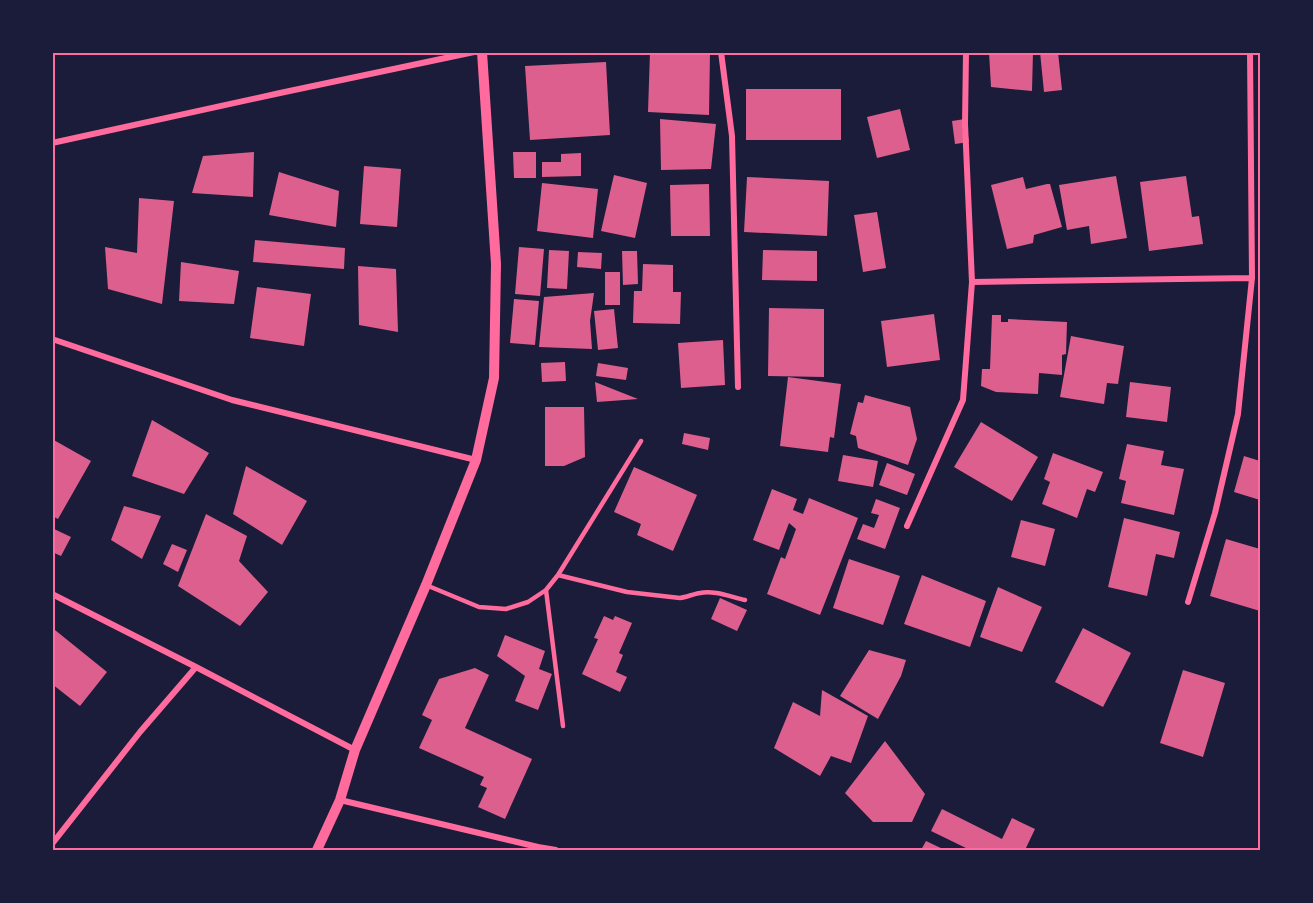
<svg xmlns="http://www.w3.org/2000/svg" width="1313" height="903" viewBox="0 0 1313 903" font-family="'Nunito Sans',sans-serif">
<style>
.building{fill:#dd5f8e}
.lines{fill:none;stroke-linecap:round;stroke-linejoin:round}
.service{stroke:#ff6b9d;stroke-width:4.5}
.minor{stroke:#ff6b9d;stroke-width:6}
.tertiary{stroke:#ff6b9d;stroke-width:10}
.neatline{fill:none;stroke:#ff6b9d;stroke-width:2}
</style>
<rect width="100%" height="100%" fill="#1b1b3a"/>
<path class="building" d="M650,52H710L709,115L648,112Z
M989,52H1033L1032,91L991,87Z
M1040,52H1058L1062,90L1044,92Z
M606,62L610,135L530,140L525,66Z
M746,89H841V140H746Z
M900,109L910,150L877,158L867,117Z
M660,119L716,124L711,169L661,170Z
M965,119L969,142L955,144L952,121Z
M254,152L253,197L192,193L203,156Z
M513,152H536V178H514Z
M581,153V176L542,177V162H561V154Z
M364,166L401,169L397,227L360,224Z
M279,172L339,191L336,227L269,215Z
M614,175L647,183L635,238L601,231Z
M1116,176L1127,238L1091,244L1089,226L1067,230L1059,185Z
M1186,176L1192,217L1199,216L1203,244L1149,251L1140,182Z
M747,177L829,181L827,236L744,232Z
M1023,177L1026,189L1047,184H1050L1062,227L1034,235L1033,243L1007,249L991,185Z
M542,183L598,189L593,238L537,231Z
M709,184L710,236H671L670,185Z
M139,198L174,201L162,304L108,289L105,247L137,253Z
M877,212L886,268L863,272L854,215Z
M255,240L345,248L344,269L253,262Z
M519,247L544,249L540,296L515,294Z
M549,250L569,251L567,289L547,288Z
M763,250L817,251V281L762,280Z
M622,251H637L638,284L623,285Z
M578,252L602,253L601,269L577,267Z
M181,262L239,271L234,304L179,301Z
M643,264L673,265V292H681L680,324L633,323L634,291H642Z
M358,266L396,269L398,332L359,325Z
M605,272H620V305H605Z
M257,287L311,294L304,346L250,338Z
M594,293L590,321L592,349L539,347L544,297Z
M514,299L539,301L535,345L510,343Z
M769,308L824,309V377L768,376Z
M614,309L618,348L598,350L594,311Z
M934,314L940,360L887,367L881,321Z
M992,315H1001V322H1008V319L1067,322L1066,354L1062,355V375L1039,373L1038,394L996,392L981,386L982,369H990Z
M1071,336L1124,346L1118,384L1107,383L1104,404L1060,397Z
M723,340L725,385L681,388L678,343Z
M565,362L566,381L542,382L541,363Z
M598,363L628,368L626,380L596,376Z
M788,377L841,384L834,438L830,437L828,452L780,446Z
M595,382L638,399L597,402Z
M1130,382L1171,387L1167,422L1126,417Z
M865,395L910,407L917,439L908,465L858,448L856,436L850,434L858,402L863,403Z
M545,407H584L585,457L564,466H545Z
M152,420L209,453L184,494L132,476Z
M981,422L1038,457L1012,501L954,467Z
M684,433L710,438L708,450L682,444Z
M52,439L91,461L58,519L52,516Z
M1127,444L1164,451L1161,465L1184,469L1174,515L1121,503L1126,481L1119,479Z
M1053,453L1103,472L1095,492L1087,489L1077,518L1042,504L1050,482L1044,479Z
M843,455L878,461L873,487L838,481Z
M1244,456L1260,461V500L1234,492Z
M887,463L915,474L907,495L879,485Z
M246,466L307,501L282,545L233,514Z
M634,467L697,495L673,551L637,535L641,524L614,512Z
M772,489L797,499L793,510L803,514L809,498L858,518L820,615L767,594L781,557L785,559L796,529L789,523L779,550L753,540Z
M876,499L900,508L885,549L857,539L863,524L874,528L879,515L871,513Z
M124,506L161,516L142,559L111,540Z
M206,514L247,536L239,561L268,592L240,626L178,586Z
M1124,518L1180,532L1174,558L1156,554L1147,596L1108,587Z
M1021,520L1055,529L1045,566L1011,557Z
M52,528L71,537L61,556L52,552Z
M1226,539L1260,549V611L1210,596Z
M172,544L187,550L178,572L163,564Z
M849,559L900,576L883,625L833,608Z
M922,575L986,601L970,647L904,624Z
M998,587L1042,607L1022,652L980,637Z
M720,598L747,610L737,631L711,619Z
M604,616L613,620L615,616L632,623L619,653L623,655L616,672L627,677L620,692L582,674L598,639L594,638Z
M1083,628L1131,653L1103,707L1055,682Z
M55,630L107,672L80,706L52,684V633Z
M505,635L545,651L539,669L552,674L538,710L515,701L525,676L497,656Z
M869,650L906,660L901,676L878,719L840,696Z
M475,668L489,675L465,728L532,759L505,819L478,807L487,788L480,785L484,777L419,748L432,720L422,715L439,679Z
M1183,670L1225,683L1203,757L1160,743Z
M822,690L868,716L851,763L831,756L820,776L774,748L793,702L820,716Z
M885,741L925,794L912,822H873L845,793Z
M942,809L1002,839L1012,818L1035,829L1025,850H970L931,831Z
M926,841L945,850H921Z"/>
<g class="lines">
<path class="service" d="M558,575L627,592L680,598C687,597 693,594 700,593C714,590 731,597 745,600
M426,585L479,607L506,609L528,602L546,590L558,575L641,441
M546,590L563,726"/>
<path class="minor" d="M721,52L732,136L738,387
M52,143L280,93L474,52
M972,282L1252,278
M52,339L232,400L476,460
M907,526L963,400L972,282L965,124L966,52
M52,594L196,667L355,750
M1188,602L1215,513L1238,414L1252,278L1250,52
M340,800L538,847L540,850
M52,844L140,732L196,667
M538,847L556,850"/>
<path class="tertiary" d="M317,850L340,800L355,750L426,585L476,460L494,378L496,264L482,52"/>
</g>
<rect width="1313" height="903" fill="none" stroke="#1b1b3a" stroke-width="108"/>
<rect x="54" y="54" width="1205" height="795" class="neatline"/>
</svg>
